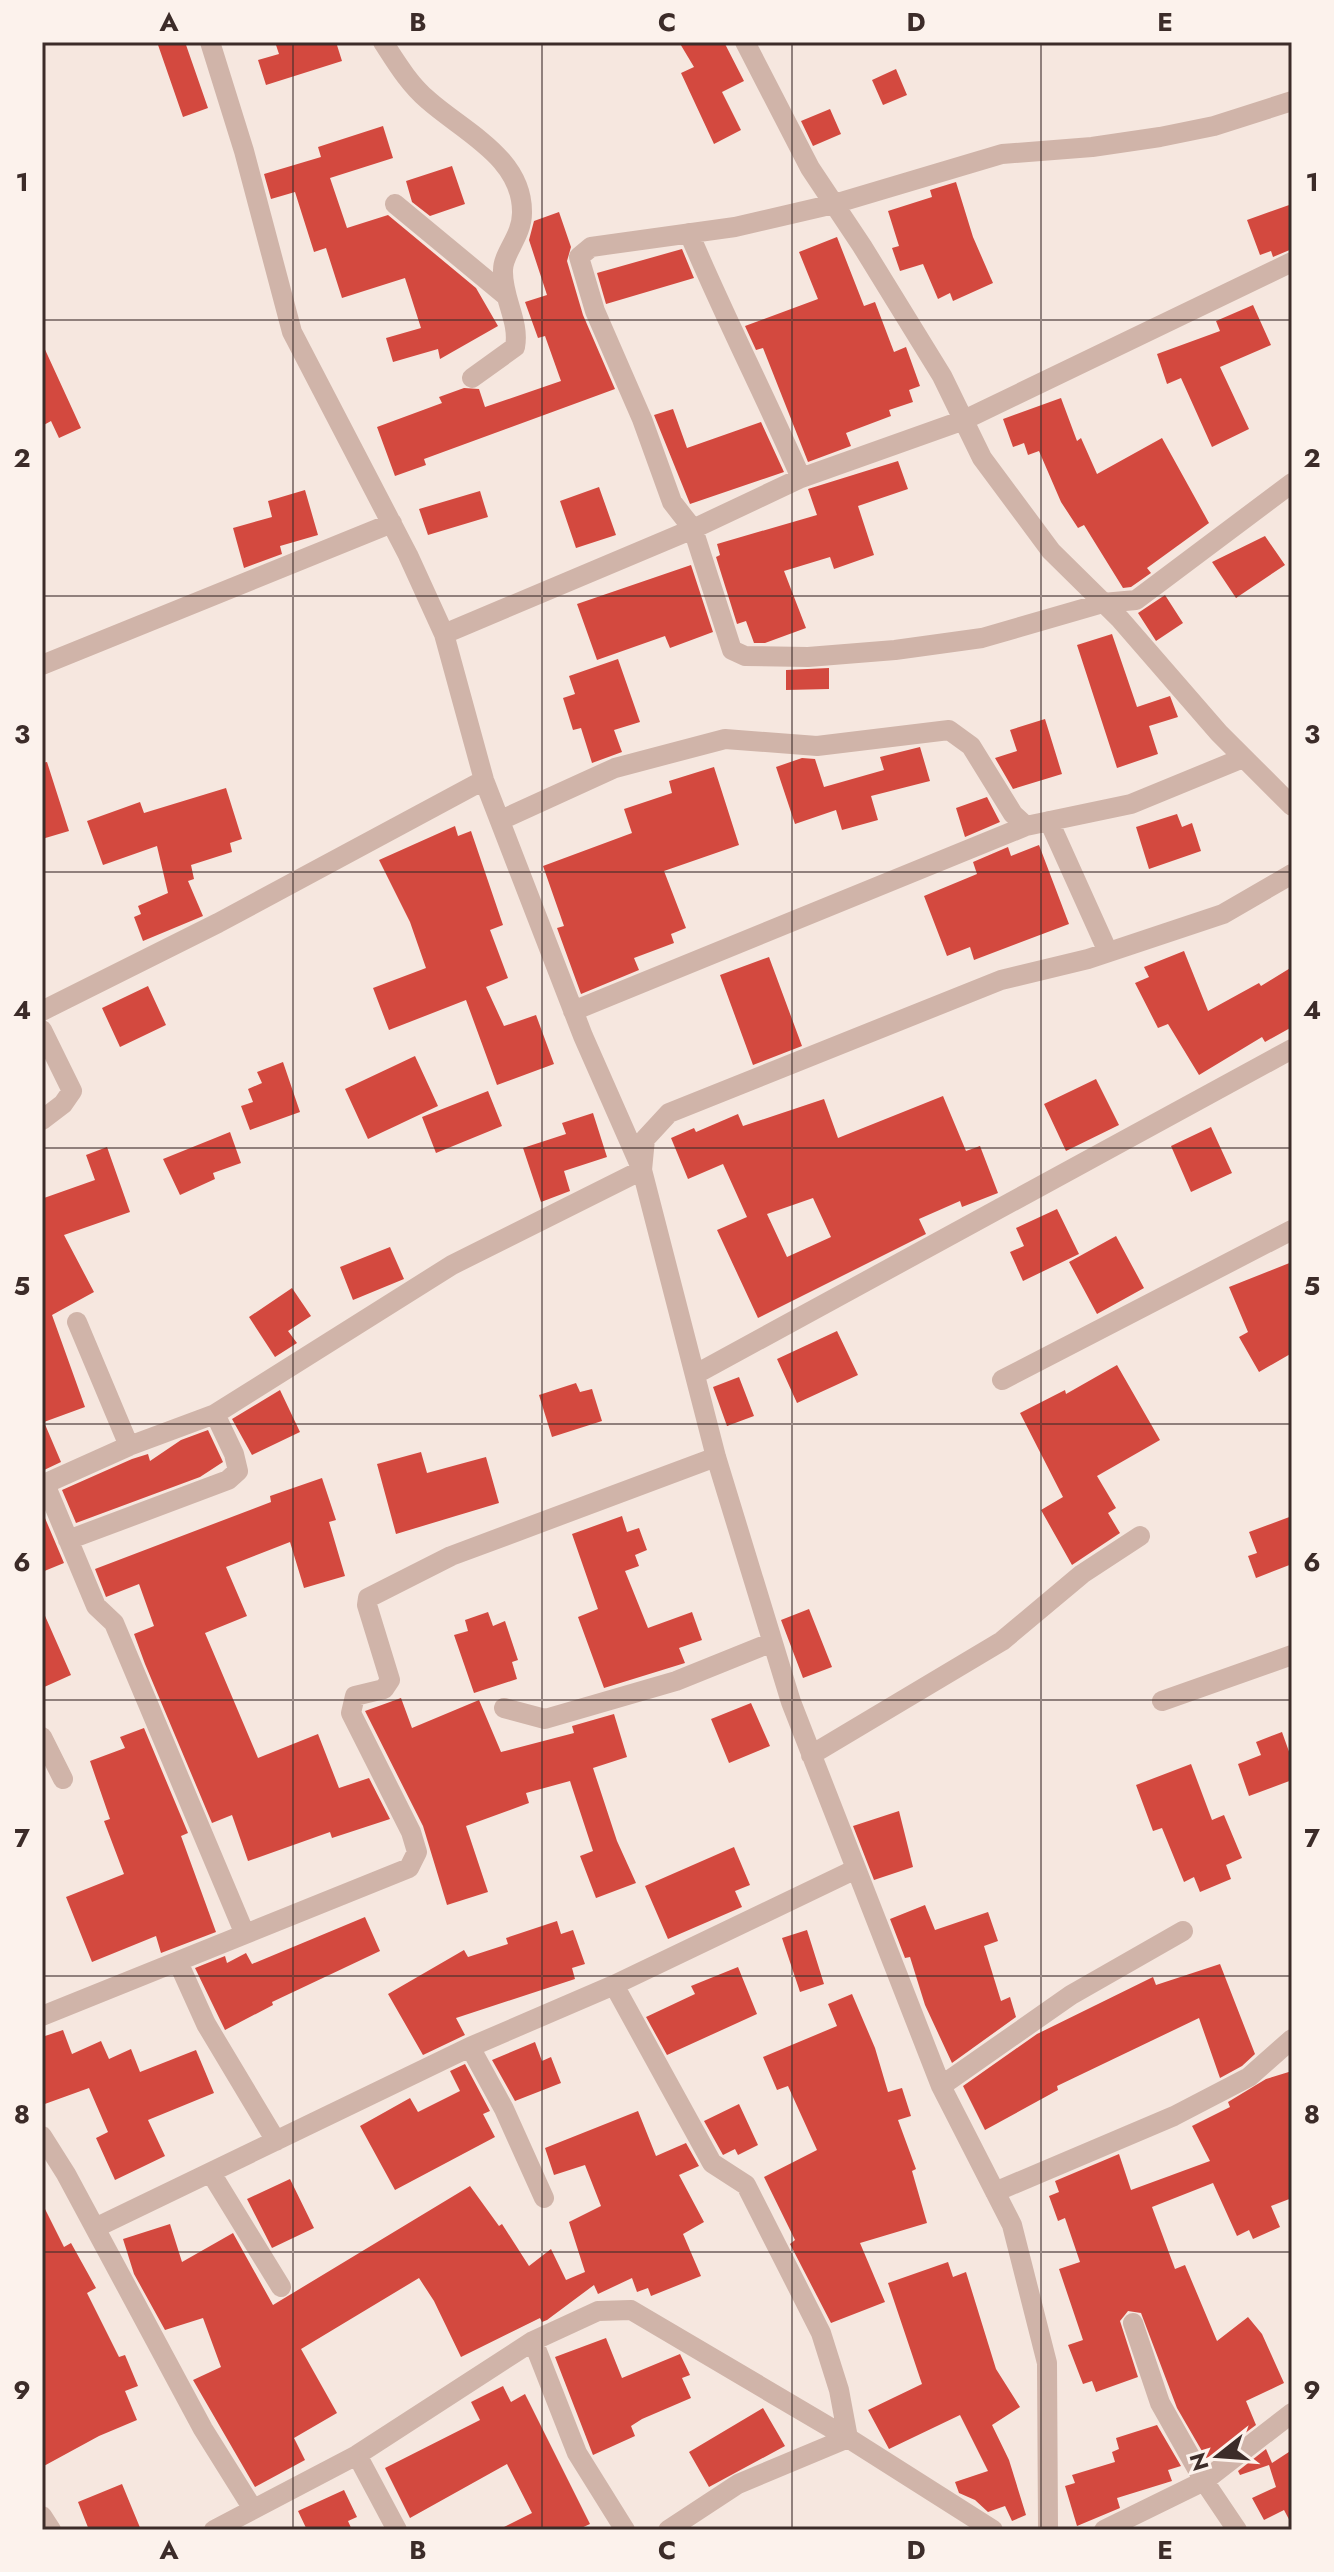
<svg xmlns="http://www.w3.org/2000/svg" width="1334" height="2572" viewBox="0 0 1334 2572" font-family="Jost,sans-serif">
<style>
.building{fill:#d3493f;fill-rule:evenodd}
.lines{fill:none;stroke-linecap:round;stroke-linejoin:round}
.minor{stroke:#d0b4a9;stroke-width:20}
.grid{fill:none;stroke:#3c2c29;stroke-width:2;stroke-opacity:0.55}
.neatline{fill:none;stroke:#3c2c29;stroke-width:3}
.grid-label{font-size:26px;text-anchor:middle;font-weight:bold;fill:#3c2c29}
</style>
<rect width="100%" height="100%" fill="#f6e7df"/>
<path class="building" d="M157,42H185L208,108L183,117Z
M275,42H336L342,61L266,85L258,60L279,54Z
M679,42H724L744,81L722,92L741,130L714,144L681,73L694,67Z
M896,69L907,95L883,105L872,80Z
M830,109L841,134L813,146L801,121Z
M383,126L393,158L330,178L347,228L388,215L476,288L498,326L440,359L438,349L393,362L386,338L421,328L405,278L342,298L326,248L314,252L295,192L271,199L264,174L321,157L318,147Z
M452,166L465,204L430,216L412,202L406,181Z
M956,182L973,237L993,283L953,301L950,293L938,299L923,264L900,271L892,248L899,246L888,211L932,197L930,190Z
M1292,204V249L1273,257L1271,251L1260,255L1247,220Z
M559,212L571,247L567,261L583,315L615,389L424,459L426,465L395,476L377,427L442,403L439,397L464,388L479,389L485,407L561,381L545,336L538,338L525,302L547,295L529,240L534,221Z
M837,237L864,306L875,302L894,352L906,347L920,386L909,390L913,402L889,410L891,416L846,433L851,446L808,462L763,348L756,350L745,326L818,299L799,252Z
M682,249L694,278L606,304L597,273Z
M1253,305L1271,345L1220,367L1249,429L1212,447L1181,378L1167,384L1157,354L1220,331L1216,321Z
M42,343L81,428L59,438L51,421L42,426Z
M1061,398L1077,441L1081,438L1097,474L1162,438L1209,523L1147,568L1151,573L1131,587L1123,588L1084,525L1078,528L1061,502L1039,451L1028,455L1024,443L1013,447L1003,419Z
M673,409L687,448L761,422L784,472L690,504L654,415Z
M898,461L908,489L858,506L874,555L834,569L830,557L784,571L806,628L765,643H754L746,621L737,624L716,557L720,555L717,544L817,515L808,489Z
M599,487L616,535L576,548L560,501Z
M305,490L318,535L280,546L282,554L244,568L233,528L272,517L268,501Z
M480,491L488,517L428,535L419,509Z
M1265,536L1285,565L1236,598L1212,562Z
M691,565L713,632L670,648L665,636L597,660L577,604Z
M1165,595L1183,623L1156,641L1138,613Z
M1112,634L1137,707L1170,696L1178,717L1149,726L1158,754L1117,768L1077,645Z
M618,659L640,722L614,730L622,752L592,763L581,728L573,730L563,698L575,694L569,676Z
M829,668V689L786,690V670Z
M1045,719L1062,774L1013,789L995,758L1017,751L1010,730Z
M920,747L930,781L871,796L878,820L842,830L836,810L795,824L776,767L802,758L815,759L824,787L884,770L880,757Z
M47,762L69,831L42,839V763Z
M714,767L739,845L664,871L686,928L671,934L674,943L634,958L639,970L581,994L557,928L564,926L543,866L632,833L624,809L672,793L669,781Z
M226,788L242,839L230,843L232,852L191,865L194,879L188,881L203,916L143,941L134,917L141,914L138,906L168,893L157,846L103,865L87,821L140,802L144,813Z
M987,797L1000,822L965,837L956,808Z
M1177,814L1182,827L1192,823L1201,851L1149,869L1136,827Z
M455,826L458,836L471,831L503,925L490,930L508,978L486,987L504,1026L536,1015L554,1064L497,1085L466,1000L389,1030L373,988L426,968L410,922L379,860Z
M1039,845L1069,924L974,960L970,947L947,956L924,896L977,874L973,862L1008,847L1011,856Z
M1184,951L1208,1011L1259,983L1261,986L1292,967V1027L1265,1042L1262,1037L1199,1075L1168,1024L1158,1028L1135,983L1149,977L1144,967Z
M769,957L802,1046L753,1065L720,975Z
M148,986L166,1025L120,1047L102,1008Z
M415,1056L438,1106L368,1139L345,1089Z
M283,1062L300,1112L250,1130L241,1106L253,1102L248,1089L262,1083L257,1072Z
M1096,1079L1119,1125L1066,1151L1044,1104Z
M488,1091L502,1126L436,1153L422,1117Z
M943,1096L966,1151L980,1146L998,1193L962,1207L960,1201L919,1219L926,1234L758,1318L717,1230L747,1217L723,1164L688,1179L671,1138L694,1128L696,1132L738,1114L743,1126L824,1099L838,1138ZM813,1198L831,1237L787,1257L767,1214Z
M593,1113L607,1157L564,1171L570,1191L541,1202L523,1148L566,1134L562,1123Z
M1211,1127L1232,1173L1191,1192L1171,1146Z
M230,1132L241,1163L213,1173L215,1179L180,1195L163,1159Z
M107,1147L130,1212L64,1235L94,1292L52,1315L85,1407L44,1422L61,1462L42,1471V1195L44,1198L95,1180L86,1155Z
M1057,1209L1079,1254L1023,1281L1010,1252L1024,1246L1016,1228Z
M1116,1236L1144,1288L1097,1314L1069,1262Z
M390,1247L404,1279L353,1300L340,1267Z
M1292,1262V1353L1259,1372L1239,1337L1248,1332L1229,1287Z
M292,1288L311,1316L288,1331L297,1343L275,1357L249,1317Z
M837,1331L858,1375L797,1403L777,1359Z
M1117,1365L1160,1440L1097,1476L1116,1508L1108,1513L1120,1533L1072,1565L1041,1510L1063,1497L1020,1413L1065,1390L1066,1394Z
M739,1377L754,1416L727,1426L713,1387Z
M576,1383L580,1392L592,1389L602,1421L552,1437L539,1395Z
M280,1390L300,1432L252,1455L232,1419Z
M208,1430L223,1462L200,1477L76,1523L62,1490L132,1459L148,1454L150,1461L181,1440Z
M421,1452L427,1473L486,1457L499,1503L396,1534L377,1464Z
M322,1478L336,1520L329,1522L345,1576L304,1588L290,1542L226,1567L247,1616L205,1633L258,1758L318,1734L339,1788L369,1778L390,1819L332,1838L330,1832L248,1861L232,1815L212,1823L145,1664L134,1634L154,1626L139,1584L106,1597L95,1569L271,1502L270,1496Z
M42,1511L64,1563L42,1572Z
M622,1516L627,1532L639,1528L647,1550L635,1555L639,1566L625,1571L648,1628L692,1612L702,1640L679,1648L685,1663L604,1688L578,1617L598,1609L572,1534Z
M1292,1516V1564L1256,1578L1248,1556L1257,1553L1249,1532Z
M42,1609L71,1675L42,1688Z
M809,1609L832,1667L803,1678L781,1620Z
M488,1612L493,1626L505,1621L518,1660L512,1662L517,1679L474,1693L454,1635L468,1631L465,1620Z
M401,1698L412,1728L479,1700L501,1752L574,1733L572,1726L614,1714L627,1757L593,1768L617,1841L636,1883L596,1898L580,1856L593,1851L570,1781L526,1793L529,1803L466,1826L488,1892L447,1905L423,1826L365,1711Z
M751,1703L770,1746L729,1763L711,1719Z
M144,1728L188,1833L181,1836L216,1932L161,1953L156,1936L92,1962L66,1897L124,1874L104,1821L110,1819L90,1761L125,1748L120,1737Z
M1282,1732L1292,1760V1780L1249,1796L1238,1764L1261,1755L1256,1742Z
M1191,1764L1212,1820L1224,1815L1242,1858L1226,1865L1231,1879L1200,1892L1194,1877L1184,1882L1162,1828L1153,1831L1136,1785Z
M899,1811L913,1867L874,1880L853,1826Z
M734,1847L750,1885L735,1891L742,1907L668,1939L645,1886Z
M925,1905L935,1930L988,1912L998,1941L984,1946L1001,2001L1010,1997L1016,2017L952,2063L925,2005L910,1957L905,1958L890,1919Z
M365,1917L380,1951L272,2002L273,2005L225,2030L195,1968L225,1956L227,1963L246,1953L252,1964Z
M557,1921L561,1934L573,1930L585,1964L572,1968L575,1979L456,2018L465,2035L423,2055L388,1994L464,1950L468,1957L508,1944L506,1938Z
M807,1930L824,1984L800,1992L782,1938Z
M1220,1964L1255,2054L1242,2066L1220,2078L1199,2018L1057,2086L1058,2090L985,2130L963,2086L1037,2034L1153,1977L1156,1985Z
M738,1967L757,2014L667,2055L646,2017L695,1994L691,1986Z
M852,1994L875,2048L888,2092L902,2088L911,2116L898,2120L916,2169L912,2171L927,2223L860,2243L885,2302L831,2323L790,2244L795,2240L764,2177L817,2150L788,2086L777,2090L763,2057L837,2026L828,2004Z
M63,2030L72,2054L101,2041L109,2059L131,2049L140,2072L196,2050L214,2093L148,2120L165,2156L115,2180L96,2138L108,2132L89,2088L42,2105V2037Z
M535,2042L542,2061L551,2057L561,2083L515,2101L492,2060Z
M465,2064L490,2111L483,2114L495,2137L395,2190L360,2126L410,2098L418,2112L460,2091L450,2071Z
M1292,2071V2198L1271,2206L1280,2227L1253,2239L1249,2230L1237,2236L1213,2183L1152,2207L1175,2269L1185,2265L1217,2341L1248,2317L1262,2334L1284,2383L1246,2401L1256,2425L1216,2455L1206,2458L1177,2408L1141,2313L1128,2311L1120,2321L1138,2377L1096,2392L1092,2381L1083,2384L1068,2345L1083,2340L1059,2269L1080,2262L1065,2218L1058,2221L1049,2196L1059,2192L1055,2181L1119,2154L1131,2190L1210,2161L1192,2126L1230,2107L1228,2102L1266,2079Z
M739,2104L758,2145L738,2155L735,2149L723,2155L704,2121Z
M638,2111L656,2156L686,2143L699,2166L679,2175L704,2222L683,2234L701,2276L651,2296L648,2288L637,2292L632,2278L598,2294L594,2285L547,2320L542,2322L540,2318L461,2357L434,2301L419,2278L301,2349L337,2413L294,2438L305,2460L255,2487L193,2380L221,2367L203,2318L165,2330L134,2274L123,2239L170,2224L182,2262L233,2233L273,2305L470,2186L499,2226L502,2224L529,2266L551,2249L566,2280L585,2272L569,2222L601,2206L585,2165L554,2175L545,2148Z
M290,2179L314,2228L272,2248L247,2199Z
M42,2203L64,2247L71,2243L96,2288L87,2293L119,2357L125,2355L138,2386L125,2391L137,2420L99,2436L42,2467Z
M948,2262L953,2277L966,2272L996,2369L1020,2407L992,2425L1009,2460L1026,2515L1012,2521L1005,2506L988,2512L975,2500L959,2493L955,2482L988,2471L960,2415L889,2449L868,2410L922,2384L888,2283Z
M606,2338L622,2378L680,2354L690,2375L682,2378L691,2398L642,2419L631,2426L635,2436L593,2455L555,2357Z
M503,2386L511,2402L525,2394L590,2524L577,2530H498L532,2513L507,2464L410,2518L385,2468L480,2420L471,2402Z
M763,2408L785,2446L709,2487L689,2452Z
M1157,2425L1181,2466L1168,2470L1172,2481L1117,2498L1120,2508L1077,2526L1065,2486L1075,2483L1072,2475L1115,2462L1112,2452L1119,2449L1116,2438Z
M1266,2449L1272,2463L1292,2450V2525L1284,2510L1264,2520L1252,2498L1276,2487L1269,2465L1240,2475L1238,2471Z
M122,2484L141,2530H89L78,2502Z
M344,2490L357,2517L348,2521L352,2530H307L298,2511Z"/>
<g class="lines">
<path class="minor" d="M210,42L244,151L292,332L408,555L444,634L484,780L583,1036L642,1170L716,1457L791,1702L941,2086L1012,2225L1047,2363L1048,2530
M383,42C396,62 409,84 428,100C464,132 523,158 522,213C522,236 503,253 503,270C502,298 520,321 515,347L472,378
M745,42L810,168L862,246L942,376L982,458L1051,551L1120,619L1219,733L1292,806
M1292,101L1214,126L1160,137L1092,147L1002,154L834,204L735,227L591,247L579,257L595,311L642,419L672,502L693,529L732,650L745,656L808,657L895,650L982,638L1103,603L1136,600L1292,483
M395,204L505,295
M689,233C724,316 765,396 801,478
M444,634L693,529L801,478L964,420L1292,262
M42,665L392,523
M501,820L615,768L725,739L817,746L949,730L971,746L1013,814L1026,826L1131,804L1243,758
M1049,821L1108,952
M42,1011L218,923L484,780
M573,1011L1026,826
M42,1030L72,1091L63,1104L42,1120
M77,1322L129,1446
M696,1374L1292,1049
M1002,1380L1292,1230
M45,1484L96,1606L114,1623L244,1932
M42,1485L129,1446L215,1414L452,1265L642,1170L645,1139L669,1113L1001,980L1088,959L1223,914L1292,874
M68,1540L228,1480L238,1471L234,1454L215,1414
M1162,1701L1292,1655
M504,1708L545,1719L676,1681L770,1643
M42,1737L63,1779
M811,1755L1002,1641L1082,1574L1140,1536
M178,1962L206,2024L276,2141
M614,1985L712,2163L746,2185L821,2333L839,2390L848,2438L738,2484L668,2530
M42,2016L409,1868L417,1852L411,1832L351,1713L355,1696L384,1689L390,1680L367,1605L368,1598L451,1556L716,1457
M470,2047L504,2109L544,2198
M941,2086L1071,1995L1183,1931
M42,2136L66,2174L203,2429L253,2509
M211,2173L281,2287
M995,2192L1174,2116L1249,2077L1292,2039
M95,2228L470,2047L614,1985L856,1869
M1133,2323L1160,2403L1204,2481L1237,2530
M533,2341L577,2453L625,2530
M357,2455L397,2530
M42,2516L51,2530
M214,2530L357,2455L533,2341L598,2311L631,2310L848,2438L993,2530
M1104,2530L1204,2481L1292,2413"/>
</g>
<path class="grid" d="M293,42V2530M542,42V2530M792,42V2530M1041,42V2530M42,320H1292M42,596H1292M42,872H1292M42,1148H1292M42,1424H1292M42,1700H1292M42,1976H1292M42,2252H1292"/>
<rect width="1334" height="2572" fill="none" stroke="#fcf2ec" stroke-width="88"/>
<g transform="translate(1218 2456) rotate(253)" stroke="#fcf2ec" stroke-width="6" paint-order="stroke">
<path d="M0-6L14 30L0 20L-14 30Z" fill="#3c2c29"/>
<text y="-12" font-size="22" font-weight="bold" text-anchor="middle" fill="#3c2c29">N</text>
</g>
<rect x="44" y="44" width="1246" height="2484" class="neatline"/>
<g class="grid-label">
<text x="169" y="31">A</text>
<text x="418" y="31">B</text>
<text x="667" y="31">C</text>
<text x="916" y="31">D</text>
<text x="1165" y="31">E</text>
<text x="22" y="191">1</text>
<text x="1312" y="191">1</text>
<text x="22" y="467">2</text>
<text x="1312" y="467">2</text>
<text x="22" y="743">3</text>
<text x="1312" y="743">3</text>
<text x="22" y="1019">4</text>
<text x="1312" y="1019">4</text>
<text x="22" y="1295">5</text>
<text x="1312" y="1295">5</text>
<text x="22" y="1571">6</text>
<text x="1312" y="1571">6</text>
<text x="22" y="1847">7</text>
<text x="1312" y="1847">7</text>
<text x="22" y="2123">8</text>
<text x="1312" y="2123">8</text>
<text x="22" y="2399">9</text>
<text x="1312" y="2399">9</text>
<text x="169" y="2559">A</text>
<text x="418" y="2559">B</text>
<text x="667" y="2559">C</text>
<text x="916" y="2559">D</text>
<text x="1165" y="2559">E</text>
</g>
</svg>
